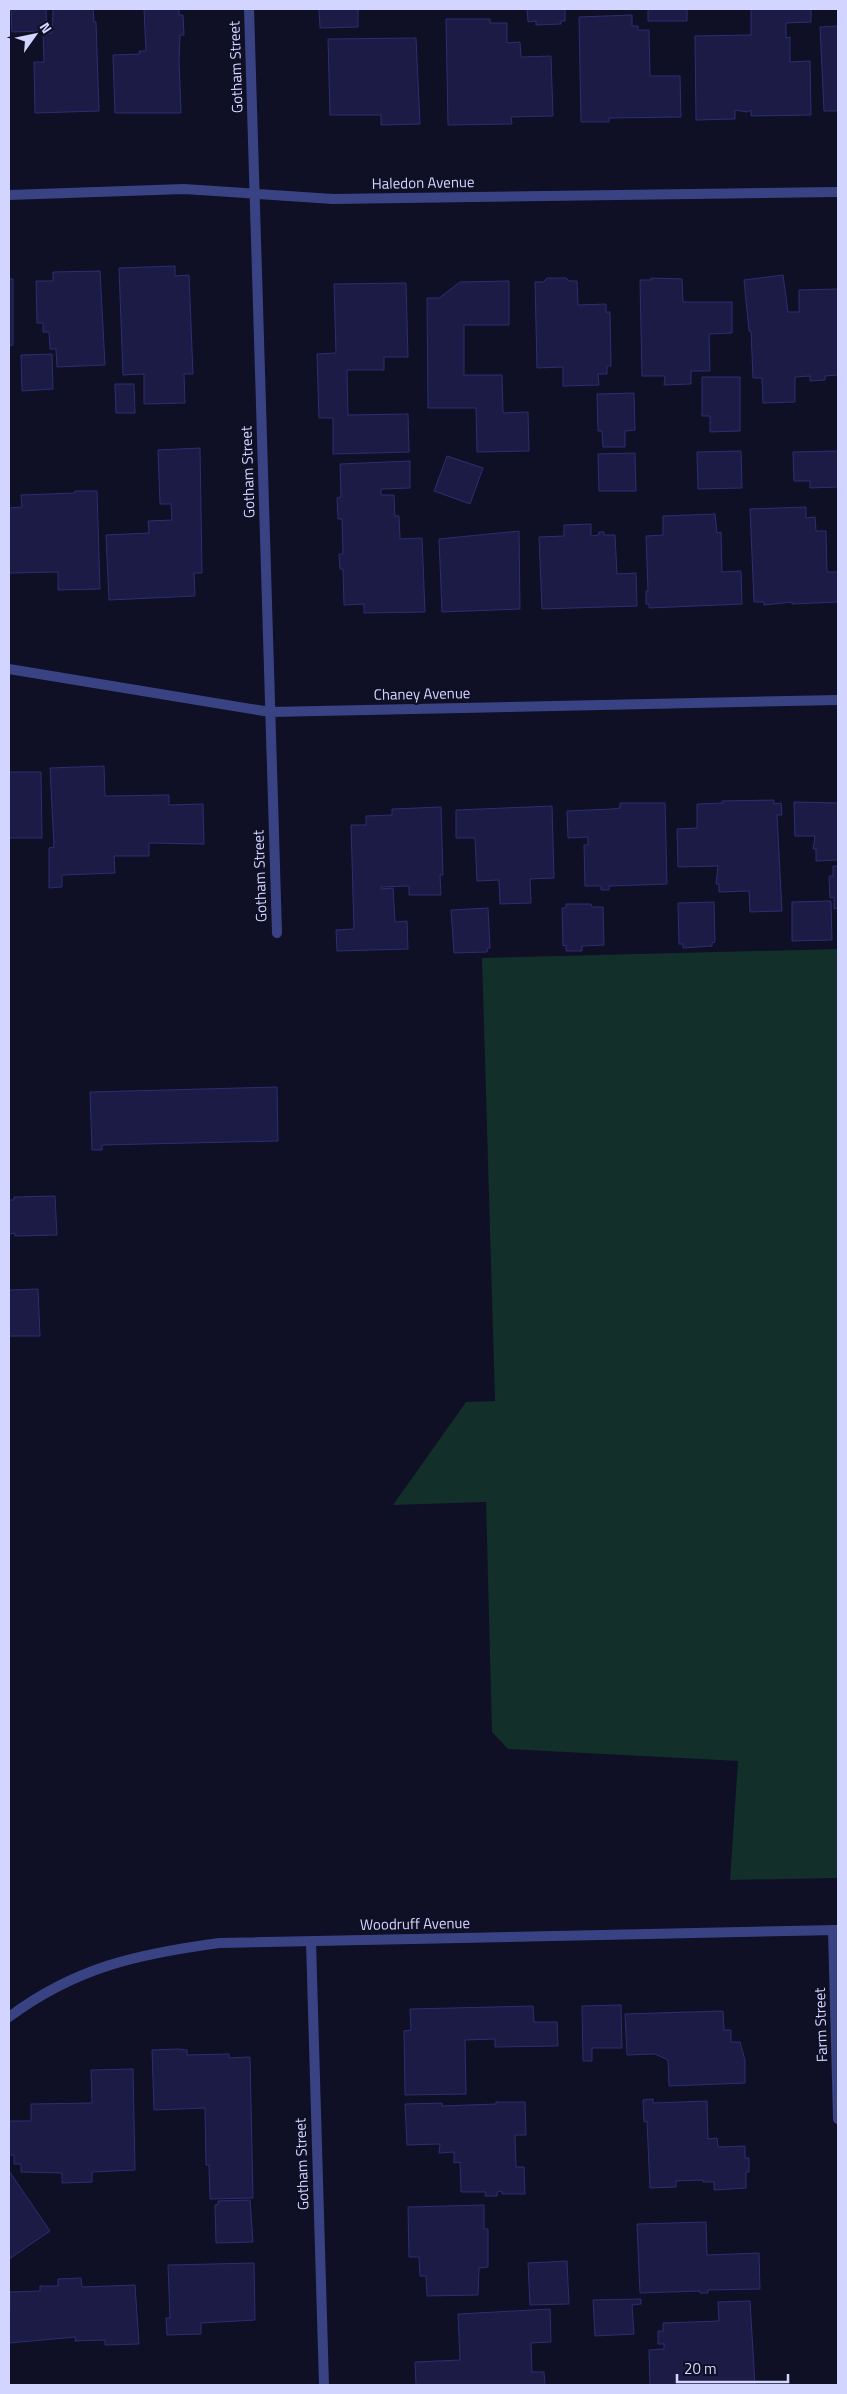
<svg xmlns="http://www.w3.org/2000/svg" width="847" height="2394" viewBox="0 0 847 2394" font-family="'Titillium Web',sans-serif">
<style>
.green{fill:#122f29}
.building{fill:#1c1b46;stroke:#2e2d72}
.lines{fill:none;stroke-linecap:round;stroke-linejoin:round}
.minor{stroke:#394384;stroke-width:10}
.tertiary{stroke:#394384;stroke-width:10}
.labels{text-anchor:middle;stroke-width:5;stroke-linejoin:round;paint-order:stroke}
.street-label{font-size:15px;fill:#d2d5ff;stroke:#0f0f25}
</style>
<rect width="100%" height="100%" fill="#0f0f25"/>
<path class="green" d="M838,949V1878L730,1880L738,1761L508,1749L492,1732L486,1502L393,1505L466,1402L495,1401L482,958Z"/>
<path class="building" d="M11,9H46L47,31L12,32Z
M53,9H93L94,22H96L99,111L35,113L34,62H44L43,33H52Z
M144,9H179V15H183L184,35H180L179,61L181,113H115L113,55L140,54L139,51H146Z
M319,9H358V27L320,28Z
M527,9H565V21H561V24L536,25V21L528,22Z
M648,9H687V21H648Z
M751,9H811V22L786,23V38L790,37V62L810,61L811,115L751,116V110L747,112L735,110V119L696,120L695,36L751,35Z
M632,15V26H638V30H649L650,76H680L681,117L609,118V122H581L579,17Z
M446,19H490V23H507V43L520,42L521,57L551,56L553,116L511,117L512,124L448,125Z
M838,26V111H824L820,27Z
M416,38L420,124L381,125V115H330L328,39Z
M175,266V276L189,275L193,374H184L185,403L144,404V374L123,375L119,268Z
M100,271L105,365L57,367L56,349H50L49,332H43V323H37L36,281H53V272Z
M783,275L788,312H799V290L838,289V375L825,376V380L810,381V376L795,377V402L763,403L762,378H753L751,331H749L744,280Z
M547,278H566L569,281H577L578,305L606,304V312H610L611,366H607V374H598L599,385L563,386V367L537,368L535,282H543Z
M651,278L682,279L683,302H732V333L709,334L710,371H691V384L664,385L665,376H642L640,280H651Z
M9,279H13V345L9,346Z
M509,281V325H464V375H502L503,413L528,412L529,451L477,452L476,408H428L427,298H439L460,282Z
M406,283L408,357H384V370H347L348,415L408,414L409,452L333,454V418H319L317,354L336,353L334,284Z
M52,354L53,389L22,391L21,355Z
M702,377H740V431L710,432V416H702Z
M115,384H134L135,413H116Z
M634,393L635,430L625,431V447H603L602,431H598L597,394Z
M200,448L202,573H194L195,596L109,600L106,535L149,533L148,521L172,520L171,504H160L158,450Z
M741,451L742,488L698,489L697,452Z
M838,451V487L810,488V481H794L793,452Z
M635,453L636,491H599L598,454Z
M447,456L483,468L470,504L434,491Z
M410,461V488L381,489V495H394L395,516H399L400,539L422,538L425,612L364,613V604L344,605L343,569H340L339,554H343L342,519H338L337,498L341,497L340,464Z
M75,491H97L100,589L58,590V572L9,573V508L22,507L21,495L75,493Z
M806,507V518L815,517L816,531H826L827,572H838V602L792,604V602L764,605V602H754L750,509Z
M715,514L717,533L721,532L722,572L741,571L742,604L649,608V604H646V591H648L646,536L663,535V516Z
M591,524V536L599,535V532H604V535H615L617,574L636,573L637,606L542,609L539,537L564,536V525Z
M519,531L520,609L442,612L439,539Z
M104,766L105,796L169,795V805L203,804L204,844L149,843V856H114L115,873L62,875V887L49,888V848L54,847L50,768Z
M9,772H41L42,838H9Z
M774,800V804L781,803L782,815H777L782,911L750,912L749,891L719,892V884H716L718,866L678,867L677,829L697,828V804L723,803L722,801Z
M794,802L838,803V860L816,861V849H813L815,836H795Z
M620,803H665L667,884L609,886V890H601V886H585L584,845H588V837L568,838L567,811L612,809L620,808Z
M552,806L554,878L530,879L531,903L500,904L499,880L477,881L475,838H456V810Z
M441,807L443,875H440L441,895H409V886L381,887V889L393,888L395,922L407,921L408,949L337,951L336,930L354,929L351,825H366V816L392,815V809Z
M833,866H838V908L834,909V897L830,898L829,876H833Z
M831,901L832,940L792,941V902Z
M714,902L715,942L712,943V946L683,948V944H679L678,903Z
M566,904H591L592,907H603L604,945L582,946V951H566V945L563,946L562,908H566Z
M488,908L490,948H488L487,952L454,953L451,910Z
M277,1087L278,1141L102,1145V1150H92L90,1092Z
M55,1196L57,1235L15,1236V1233L9,1234V1200H14V1197Z
M38,1289L40,1336H9V1290Z
M621,2005L622,2048H592V2061H583L582,2006Z
M533,2006L534,2022H557L558,2046L495,2047V2039L465,2040L466,2094L405,2095L404,2031L411,2030L410,2009Z
M723,2011L724,2030H731V2042H740L745,2060V2083L669,2086L668,2060L655,2054L627,2055L625,2014Z
M179,2049L187,2050V2055L229,2054V2058L250,2057L253,2198L210,2199L209,2165H206L205,2108L154,2110L152,2050Z
M133,2069L135,2170L92,2172V2182L62,2183V2173L21,2172V2164H14V2155H9V2121H31V2104L92,2103L91,2070Z
M653,2099V2103L707,2101L708,2139L717,2138L718,2147L745,2146V2158H749V2172H746V2188L714,2190V2182H703V2180L676,2181V2187L650,2188L647,2121L644,2122L643,2100Z
M496,2102H525L526,2135H515L516,2167H524L525,2194H502V2191L497,2192V2196H485L486,2192H461L460,2162L454,2163V2152L439,2153L440,2144L407,2145L405,2104L442,2103V2106L496,2104Z
M9,2171L50,2231L9,2259Z
M250,2200L253,2242L216,2243L215,2205H218V2201Z
M484,2205V2229H488V2267L479,2268L478,2295L427,2296L426,2276H420L419,2257H409L408,2207Z
M706,2222L707,2255L759,2253L760,2289L708,2290V2293H700V2291L640,2293L637,2224Z
M567,2261L569,2304L530,2305L528,2263Z
M254,2263L255,2320L201,2323V2334L167,2335L166,2318H170L168,2265Z
M81,2278L82,2287L135,2285L139,2344L105,2345V2340L75,2341L76,2337L9,2343L10,2292L40,2291V2286H58V2279Z
M641,2299V2304L632,2305L634,2334L595,2336L593,2300Z
M750,2301L755,2385H650L649,2350L664,2349V2344H658V2331H663V2323L719,2321L718,2302Z
M550,2309L551,2342L531,2343L532,2372H544L545,2385H416L415,2362L460,2360L458,2314Z"/>
<g class="lines">
<path class="minor" d="M249,9L277,933
M9,195L184,189L333,199L838,192
M9,669L270,712L838,700
M833,1930L838,2119
M311,1942L324,2385"/>
<path class="tertiary" d="M9,2017C76,1967 138,1954 219,1943L838,1930"/>
</g>
<g class="labels">
<g class="street-label">
<text transform="translate(236 67) rotate(-92)" y="5">Gotham Street</text>
<text transform="translate(423 183) rotate(-1)" y="5">Haledon Avenue</text>
<text transform="translate(248 472) rotate(-92)" y="5">Gotham Street</text>
<text transform="translate(422 694) rotate(-1)" y="5">Chaney Avenue</text>
<text transform="translate(260 876) rotate(-92)" y="5">Gotham Street</text>
<text transform="translate(415 1924) rotate(-1)" y="5">Woodruff Avenue</text>
<text transform="translate(821 2025) rotate(-92)" y="5">Farm Street</text>
<text transform="translate(302 2164) rotate(-92)" y="5">Gotham Street</text>
</g>
</g>
<rect width="847" height="2394" fill="none" stroke="#d2d5ff" stroke-width="20"/>
<g transform="translate(35 35) rotate(57)" stroke="#0f0f25" stroke-width="4" paint-order="stroke">
<path d="M0-4L9 19L0 12L-9 19Z" fill="#d2d5ff"/>
<text y="-8" font-size="14" font-weight="bold" text-anchor="middle" fill="#d2d5ff">N</text>
</g>
<path d="M677 2374v8h111v-8" fill="none" stroke="#d2d5ff" stroke-width="2.5"/>
<text x="684" y="2374" font-size="15" fill="#d2d5ff" stroke="#0f0f25" stroke-width="4" paint-order="stroke">20 m</text>
</svg>
